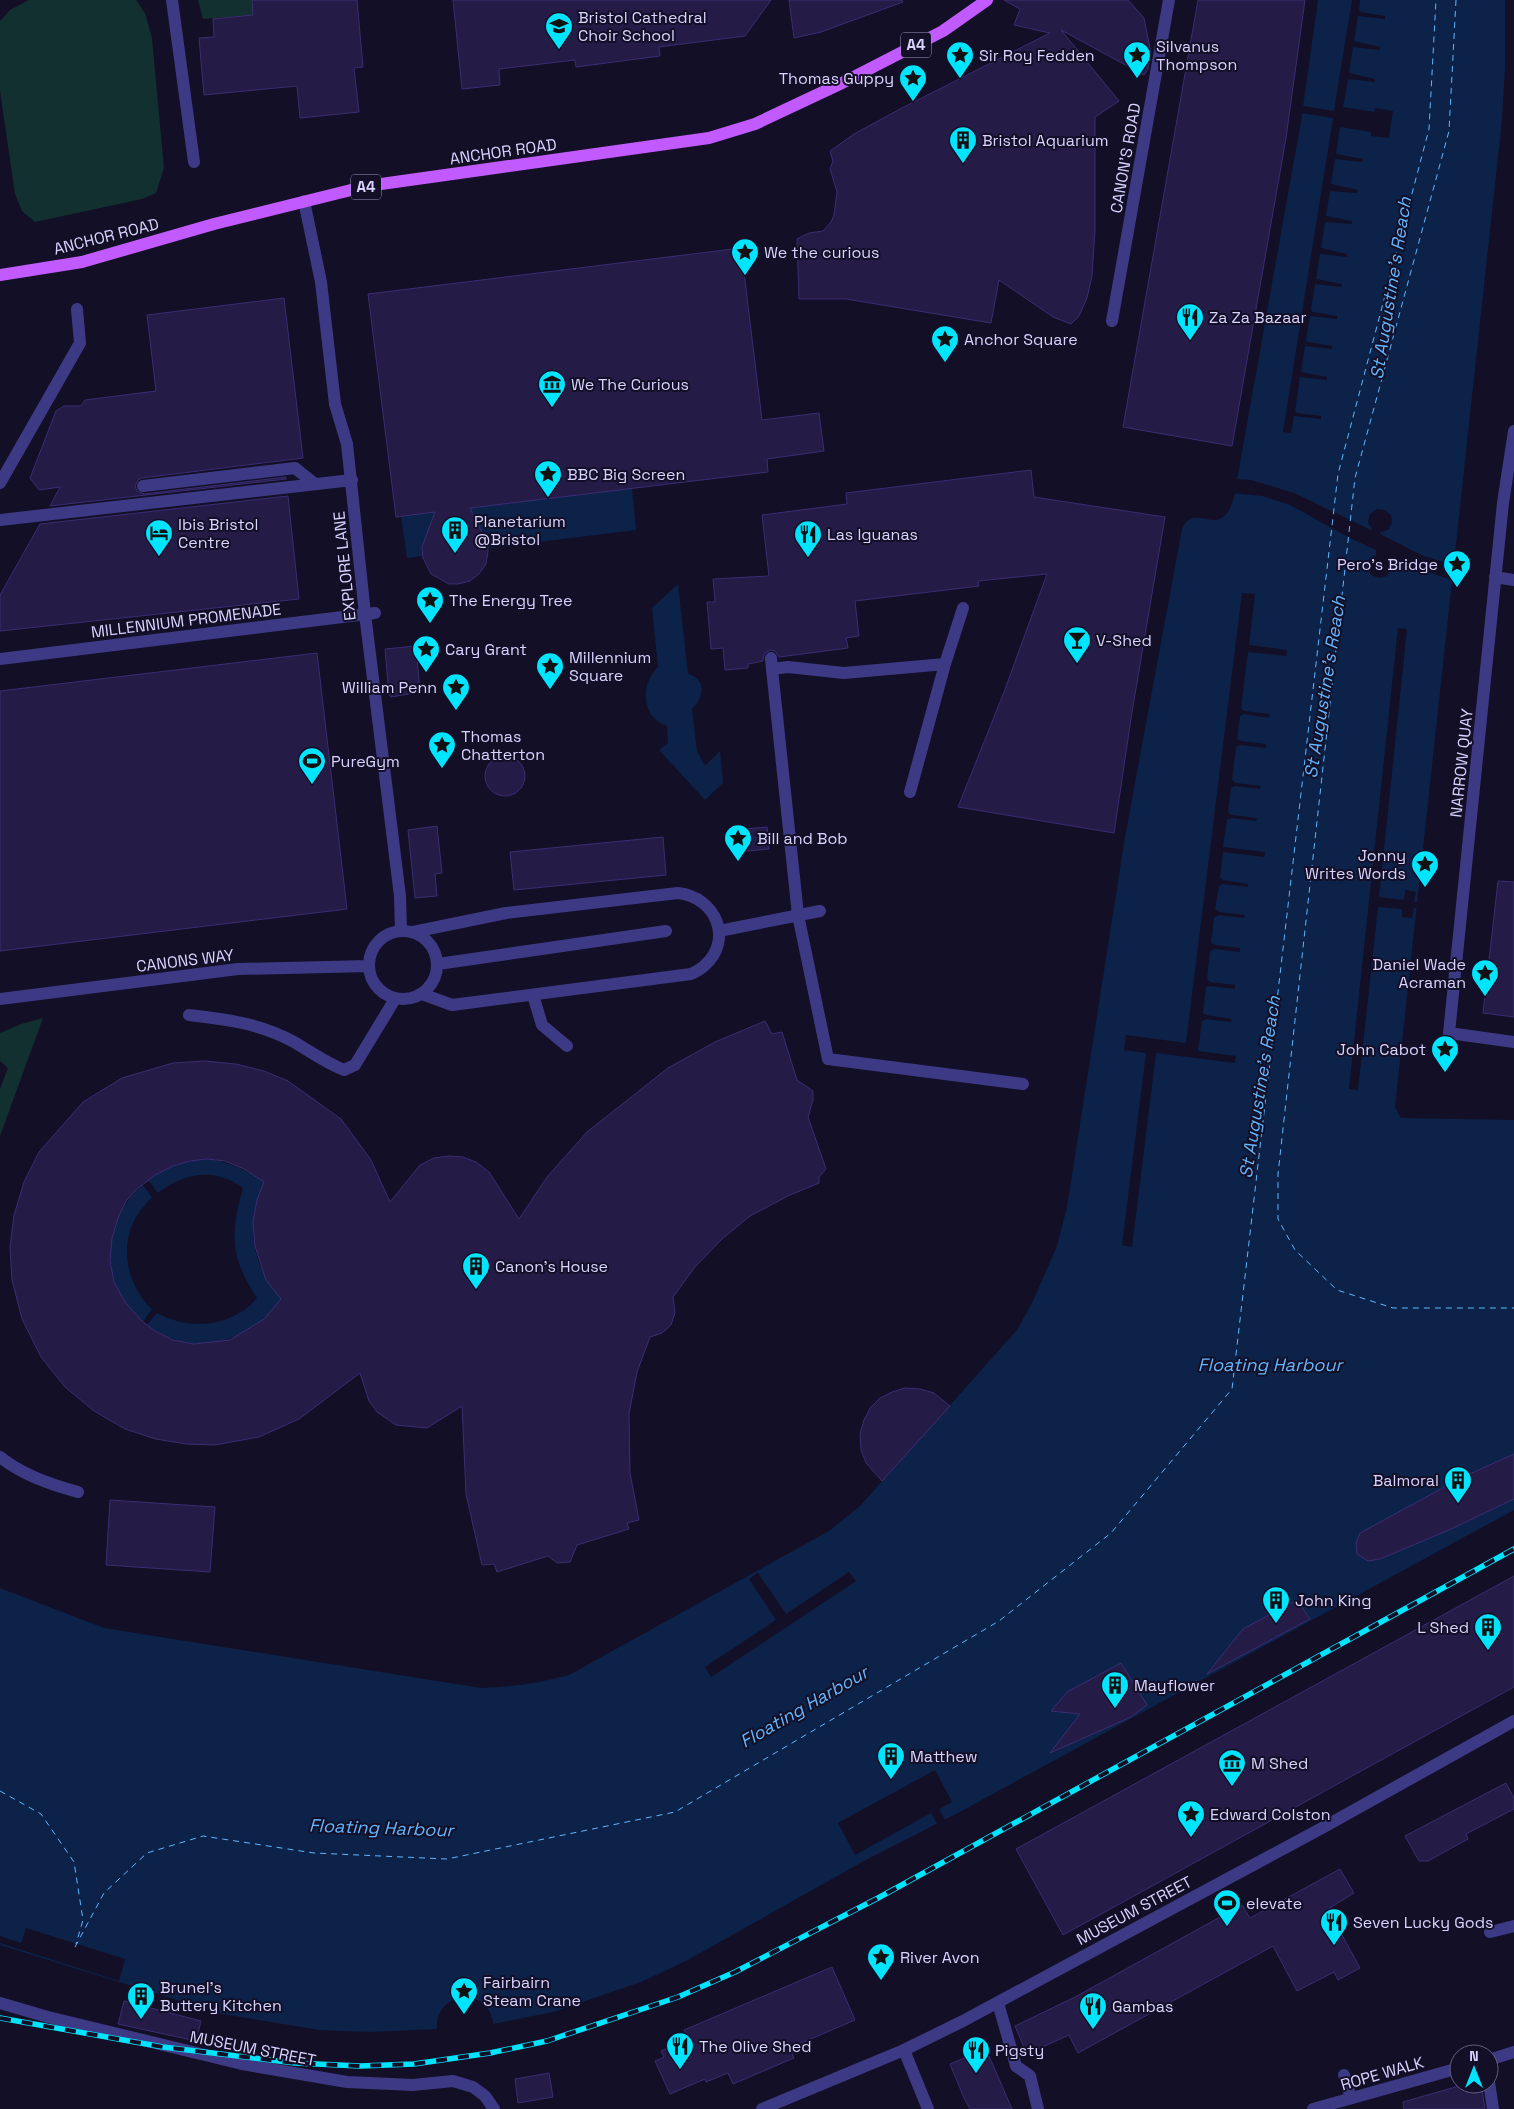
<svg xmlns="http://www.w3.org/2000/svg" width="1514" height="2109" viewBox="0 0 1514 2109" font-family="'Space Grotesk',sans-serif">
<style>
.green{fill:#12302f}
.water{fill:#0c2248}
.pier{fill:#130f26}
.lines{fill:none;stroke-linecap:round;stroke-linejoin:round}
.ferry{stroke:#62b6ff;stroke-width:1;stroke-dasharray:6 5;stroke-linecap:butt}
.building{fill:#241b47;stroke:#3b2d73;fill-rule:evenodd}
.service{stroke:#3d3a85;stroke-width:12}
.pedestrian{stroke:#3d3a85;stroke-width:12}
.minor{stroke:#3d3a85;stroke-width:12}
.primary{stroke:#c25bff;stroke-width:12}
.rail-casing{stroke:#00e5ff;stroke-width:5.5}
.rail{stroke:#130f26;stroke-width:4;stroke-dasharray:11;stroke-linecap:butt}
.labels{text-anchor:middle;stroke-width:4;stroke-linejoin:round;paint-order:stroke}
.shield{fill:#130f26;stroke:#9e99be;stroke-width:1}
.shield-label{font-size:15px;font-weight:bold;fill:#d9d4ff}
.poi-label{font-size:16px;fill:#d9d4ff;stroke:#130f26;text-anchor:start}
.street-label{font-size:16px;fill:#d9d4ff;stroke:#130f26}
.water-label{font-size:18px;font-style:italic;fill:#62b6ff;stroke:#130f26}
</style>
<rect width="100%" height="100%" fill="#130f26"/>
<path class="green" d="M29,0H136L145,13L152,38L164,168L156,193L142,199L35,222L22,211L15,194L0,91V21L10,10Z
M198,0H252L254,15L203,19Z
M43,1018L0,1136V1089L8,1068L0,1061V1033L21,1024Z"/>
<path class="water" d="M1318,0H1505V69L1502,120L1395,1107L1401,1118H1405L1514,1120V1510L956,1814L864,1861L686,1961L641,1982L553,2012L493,2024C490,1987 435,1989 437,2029L370,2032L319,2030L222,2014L0,1945V1588L104,1628L481,1688C512,1687 540,1683 569,1675L829,1531L860,1506L1017,1330L1033,1301L1057,1246L1067,1207L1125,837L1182,529C1195,499 1221,544 1234,497L1301,121Z
M632,488L636,530L407,558L401,516Z
M678,584L688,674C707,679 704,698 692,709L697,751L705,766L720,751L723,783L705,800L659,750L668,743L667,726C641,717 640,685 658,667L652,608Z
M207,1159C230,1162 245,1170 264,1182C246,1229 250,1260 281,1299C275,1306 270,1314 263,1319C229,1349 183,1352 147,1325L157,1313C189,1331 233,1327 257,1298C230,1257 230,1235 243,1188C215,1167 184,1173 158,1193L148,1180C166,1167 185,1161 207,1159Z
M143,1185L152,1197C146,1204 139,1211 135,1219C119,1248 128,1287 152,1309L143,1322C131,1312 118,1295 114,1280C104,1247 116,1206 143,1185Z"/>
<path class="pier" d="M1352,0H1360L1359,10L1361,12L1385,16V19L1358,16L1354,41L1380,47V50L1353,47L1349,73L1375,79V82L1348,79L1343,107L1374,112L1375,108L1393,111L1391,123L1389,138L1371,136V132L1340,127L1336,154L1363,159L1362,162L1335,159L1331,184L1358,190L1357,193L1330,191L1326,216L1352,221V224L1325,222L1321,248L1347,254V257L1320,254L1316,279L1342,284V287L1315,284L1311,310L1313,312L1337,316V319L1310,316L1306,340L1308,342L1332,346V349L1305,346L1301,372L1327,377V380L1300,377L1295,411L1297,413L1321,416V419L1294,416L1291,433L1283,432L1333,118L1302,113L1303,106L1334,111Z
M1234,479L1251,480L1294,493L1371,530L1372,529L1368,522L1370,514L1377,509L1385,510L1391,515L1392,523L1388,530L1380,532V534L1421,555L1456,566L1455,581L1416,568L1392,558L1390,561L1391,569L1387,576L1379,578L1371,575L1368,568L1369,560L1376,555V550L1350,538L1290,505L1262,496L1232,493Z
M1242,593L1255,594L1249,645L1287,650L1286,656L1248,652L1241,708L1244,711L1270,714L1269,718L1244,714L1240,716L1237,739L1241,741L1266,744V748L1240,745L1236,747L1232,780L1236,783L1261,786L1260,789L1235,786L1231,788L1228,812L1231,815L1257,818L1256,821L1231,818L1227,820L1223,847L1265,852L1264,857L1223,852L1220,878L1223,880L1248,884V887L1223,884L1219,886L1215,909L1219,912L1245,915L1244,918L1219,915L1214,918L1211,943L1215,945L1240,948V952L1215,949L1210,951L1207,979L1210,982L1235,985V989L1210,986L1206,987L1203,1013L1206,1015L1232,1019L1231,1022L1206,1019L1202,1021L1198,1051L1236,1056L1235,1063L1156,1053L1132,1247L1122,1245L1146,1053L1124,1050L1126,1035L1186,1043Z
M1398,628L1407,629L1379,897L1404,900L1405,890L1416,892L1414,902H1417V908H1414L1412,918L1402,917V909L1378,907L1358,1090L1349,1089Z
M849,1572L856,1581L711,1677L705,1667L776,1620L749,1579L758,1573L786,1614Z
M935,1770L952,1802L939,1809L945,1820L937,1824L931,1813L855,1855L838,1823Z
M26,1928L125,1959L119,1981L0,1943V1936L21,1943Z"/>
<g class="lines">
<path class="ferry" d="M1456,0L1449,131L1355,478L1278,1174V1219L1295,1250L1337,1290L1393,1308H1514
M0,1791L41,1814L74,1862L83,1920L76,1944
M75,1947L104,1893L147,1853L203,1836L314,1853L447,1859L675,1812L999,1621L1111,1533L1232,1389L1338,474L1429,129L1436,0"/>
</g>
<path class="building" d="M252,0H357L363,67L354,68L359,112L300,118L297,86L204,95L199,38L214,37L213,19L253,15Z
M453,0H771L745,36L659,47L660,56L576,67L575,60L499,69L500,85L462,89Z
M789,0H902L903,2L821,32L794,38Z
M1004,0H1128L1144,18L1151,53L1148,69L1144,75L1061,30L1119,101L1095,117V230L1092,276L1087,298L1079,316L1071,324L1053,317L999,280L991,323L846,299H799L797,239L809,233L823,231L831,222L834,215L837,192L830,169L833,161L830,151L854,134L900,109L1050,33L1014,25L1020,9Z
M1198,0H1305L1286,138L1232,446L1123,427Z
M741,248L762,420L819,413L824,451L767,459L768,472L470,508L487,542L488,551L486,564L479,574L470,581L458,584H449L431,574L423,558L422,547L435,512L396,517L368,294Z
M284,298L303,458L142,478L138,480L135,486L137,491L144,494L286,477V479L50,506L60,487L39,490L30,478L56,411L64,406H81L85,400L156,391L147,315Z
M1031,470L1034,497L1165,517L1132,712L1114,833L958,807L1004,692L1047,574L978,581L979,586L855,601L859,636L846,638L848,648L779,657L775,651L770,650L764,654L763,661L748,664V668L725,670L723,648L711,649L707,602H715L713,579L769,576L762,515L847,504L846,493Z
M288,496L299,599L0,631V595L40,524Z
M416,646L420,692L391,697L389,695L385,649Z
M317,653L347,909L0,951V691Z
M485 776a20 20 0 1 1 40 0a20 20 0 1 1-40 0Z
M437,826L442,873L435,874L437,896L415,898L408,830Z
M767,827L769,849L747,851L745,829Z
M663,837L666,875L514,890L510,852Z
M1498,881L1514,882V1017L1483,1013Z
M765,1021L772,1034L782,1032L797,1080L813,1091V1100L808,1117L826,1169L819,1177V1183L790,1195L750,1216L722,1239L695,1267L673,1297L675,1313L671,1325L662,1333L650,1337L637,1372L629,1414L630,1473L639,1520L627,1523L629,1529L577,1545L570,1562L557,1563L548,1556L497,1572L494,1564L482,1565L466,1494L462,1406L427,1428L396,1425L377,1412L369,1401L360,1373L299,1419L259,1437L215,1445L186,1444L156,1439L125,1429L94,1411L65,1387L41,1357L22,1319L12,1280L10,1247L14,1215L24,1182L39,1152L83,1102L122,1078L173,1063L205,1061L236,1064L264,1071L288,1081L341,1119L371,1160L390,1202L420,1165L434,1158L449,1156L463,1157L476,1162L489,1172L519,1219L547,1177L587,1132L668,1068L715,1042ZM207,1159L225,1161L244,1169L264,1182L257,1200L253,1222L255,1246L266,1280L281,1299L264,1319L230,1340L194,1344L173,1340L155,1331L141,1320L125,1302L114,1282L110,1261L112,1238L118,1218L126,1201L137,1189L155,1175L173,1166L190,1161Z
M905,1388L920,1389L934,1393L950,1406L882,1481L866,1463L861,1450L860,1434L864,1420L870,1408L880,1398L892,1392Z
M1514,1454V1499L1449,1530L1380,1559L1368,1561L1357,1554L1356,1543L1360,1533L1463,1477Z
M110,1500L215,1507L210,1572L106,1565Z
M1514,1576V1687L1063,1935L1016,1849Z
M1297,1600L1310,1619L1207,1674L1243,1629Z
M1121,1663L1147,1705L1131,1717L1050,1753L1080,1714L1051,1711L1067,1692Z
M1506,1783L1514,1798V1809L1466,1834L1468,1839L1428,1861H1419L1405,1836Z
M1340,1869L1354,1893L1328,1909L1360,1968L1338,1980L1334,1972L1297,1991L1273,1946L1078,2053L1069,2035L1027,2054L1015,2026L1075,1997L1242,1905L1250,1918Z
M832,1967L855,2020L790,2048L794,2058L733,2084L728,2073L706,2082L705,2079L670,2094L655,2061L664,2057L661,2051L688,2039L684,2030Z
M124,2001L201,2021L196,2041L118,2024Z
M986,2049L1012,2109H970L964,2098L950,2064Z
M549,2073L553,2097L518,2103L515,2079Z
M1466,2084H1481L1485,2109H1404L1403,2102Z"/>
<g class="lines">
<path class="service" d="M172,0L194,162
M304,201L321,282L335,404L347,444L365,614L400,896L401,931
M1112,321L1169,0
M143,486L295,468L315,484
M0,520L352,480
M945,664L844,673L788,667L772,669L798,915L828,1059L1023,1084
M910,792L945,664L963,608
M719,931L820,911
M413,932L506,913L678,893C716,897 734,940 704,966C700,970 695,972 691,974L452,1005L422,994
M438,964L666,931
M533,995L542,1025L567,1046
M189,1015C226,1019 262,1024 294,1042C311,1052 326,1063 344,1070L355,1065L395,999
M1490,1932L1514,1926
M0,2003L48,2017L242,2064L347,2082L413,2085L453,2081L473,2087L485,2096L494,2109
M998,2003L1016,2066L1030,2076L1038,2109
M1344,2075L1351,2098
M762,2109L904,2050L963,2021L1322,1828L1514,1721"/>
<path class="pedestrian" d="M1514,431L1503,503L1449,1033L1514,1042
M0,483L80,343L77,309
M1495,577L1514,580
M771,658L772,669
M0,659L375,613
M904,2050L928,2109
M1489,2082L1493,2109"/>
<path class="minor" d="M369 965a34 34 0 1 1 68 0a34 34 0 1 1-68 0Z
M0,999L238,969L369,966
M0,1457C22,1475 51,1485 78,1492
M1489,2060L1514,2052
M1313,2109L1459,2068"/>
<path class="primary" d="M0,275L82,262L214,224L367,186L709,138L755,124L842,83L943,31L987,0"/>
<g class="rail-casing">
<path id="rail" d="M0,2018L163,2047L295,2063L360,2066L414,2064L490,2053L547,2041L678,1997L735,1972L878,1898L1514,1549"/>
</g>
<use href="#rail" class="rail"/>
</g>
<defs>
<g id="school-pin" transform="scale(1.4375)"><path d="M0 17L-7.5 6A9.5 9.5 0 1 1 7.5 6Z" fill="#00e5ff" stroke="#130f26"/><path d="M0-5L7-2L0 1L-7-2ZM-4 1L0 2.5L4 1V4Q0 6-4 4Z" fill="#111"/></g>
<g id="sight-pin" transform="scale(1.4375)"><path d="M0 17L-7.5 6A9.5 9.5 0 1 1 7.5 6Z" fill="#00e5ff" stroke="#130f26"/><path d="M0-6L1.8-2.2L6-1.7L2.9 1.2L3.7 5.4L0 3.3L-3.7 5.4L-2.9 1.2L-6-1.7L-1.8-2.2Z" fill="#111"/></g>
<g id="building-pin" transform="scale(1.4375)"><path d="M0 17L-7.5 6A9.5 9.5 0 1 1 7.5 6Z" fill="#00e5ff" stroke="#130f26"/><path d="M-4-6H4V6H1V3H-1V6H-4ZM-2.5-4.3h1.7v1.8h-1.7ZM.8-4.3h1.7v1.8H.8ZM-2.5-1h1.7V.8h-1.7ZM.8-1h1.7V.8H.8Z" fill="#111"/></g>
<g id="restaurant-pin" transform="scale(1.4375)"><path d="M0 17L-7.5 6A9.5 9.5 0 1 1 7.5 6Z" fill="#00e5ff" stroke="#130f26"/><path d="M-5-6h1v4h1v-4h1v4h1v-4h1v5L-1.5 .5V6h-2V.5L-5-1ZM5-6V6H3V1.5H1.5Q1.5-4 5-6Z" fill="#111"/></g>
<g id="museum-pin" transform="scale(1.4375)"><path d="M0 17L-7.5 6A9.5 9.5 0 1 1 7.5 6Z" fill="#00e5ff" stroke="#130f26"/><path d="M0-6L6-3V-2H-6V-3ZM-5-1h2V3h-2ZM-1-1h2V3h-2ZM3-1h2V3H3ZM-6 4H6V6H-6Z" fill="#111"/></g>
<g id="hotel-pin" transform="scale(1.4375)"><path d="M0 17L-7.5 6A9.5 9.5 0 1 1 7.5 6Z" fill="#00e5ff" stroke="#130f26"/><path d="M-6-4.5h1.5V1H6V5H4.5V3h-9V5H-6ZM-4 0a1.8 1.8 0 1 1 3.6 0ZM.5 0V-2.5h3Q6-2.5 6 0Z" fill="#111"/></g>
<g id="bar-pin" transform="scale(1.4375)"><path d="M0 17L-7.5 6A9.5 9.5 0 1 1 7.5 6Z" fill="#00e5ff" stroke="#130f26"/><path d="M-6-5H6L.8 .8V4.5H3.5V6h-7V4.5H-.8V.8Z" fill="#111"/></g>
<g id="stadium-pin" transform="scale(1.4375)"><path d="M0 17L-7.5 6A9.5 9.5 0 1 1 7.5 6Z" fill="#00e5ff" stroke="#130f26"/><path d="M0-5a6.5 5 0 1 0 0 10a6.5 5 0 1 0 0-10ZM-3.5-1.8h7v3.6h-7Z" fill="#111"/></g>
</defs>
<g fill-rule="evenodd">
<use href="#school-pin" x="559" y="26"/>
<use href="#sight-pin" x="960" y="55"/>
<use href="#sight-pin" x="1137" y="55"/>
<use href="#sight-pin" x="913" y="78"/>
<use href="#building-pin" x="963" y="140"/>
<use href="#sight-pin" x="745" y="252"/>
<use href="#restaurant-pin" x="1190" y="317"/>
<use href="#sight-pin" x="945" y="339"/>
<use href="#museum-pin" x="552" y="384"/>
<use href="#sight-pin" x="548" y="474"/>
<use href="#building-pin" x="455" y="530"/>
<use href="#hotel-pin" x="159" y="533"/>
<use href="#restaurant-pin" x="808" y="534"/>
<use href="#sight-pin" x="1457" y="564"/>
<use href="#sight-pin" x="430" y="600"/>
<use href="#bar-pin" x="1077" y="640"/>
<use href="#sight-pin" x="426" y="649"/>
<use href="#sight-pin" x="550" y="666"/>
<use href="#sight-pin" x="456" y="687"/>
<use href="#sight-pin" x="442" y="745"/>
<use href="#stadium-pin" x="312" y="761"/>
<use href="#sight-pin" x="738" y="838"/>
<use href="#sight-pin" x="1425" y="864"/>
<use href="#sight-pin" x="1485" y="973"/>
<use href="#sight-pin" x="1445" y="1049"/>
<use href="#building-pin" x="476" y="1266"/>
<use href="#building-pin" x="1458" y="1480"/>
<use href="#building-pin" x="1276" y="1600"/>
<use href="#building-pin" x="1488" y="1627"/>
<use href="#building-pin" x="1115" y="1685"/>
<use href="#building-pin" x="891" y="1756"/>
<use href="#museum-pin" x="1232" y="1763"/>
<use href="#sight-pin" x="1191" y="1814"/>
<use href="#stadium-pin" x="1227" y="1903"/>
<use href="#restaurant-pin" x="1334" y="1922"/>
<use href="#sight-pin" x="881" y="1957"/>
<use href="#sight-pin" x="464" y="1991"/>
<use href="#building-pin" x="141" y="1996"/>
<use href="#restaurant-pin" x="1093" y="2006"/>
<use href="#restaurant-pin" x="680" y="2046"/>
<use href="#restaurant-pin" x="976" y="2050"/>
</g>
<g class="labels">
<g class="shield">
<rect x="901" y="32.5" width="30" height="25" rx="4"/>
<rect x="351" y="174.5" width="30" height="25" rx="4"/>
</g>
<g class="shield-label">
<text x="916" y="50">A4</text>
<text x="366" y="192">A4</text>
</g>
<g class="poi-label">
<text x="578" y="23">Bristol Cathedral<tspan x="578" dy="18">Choir School</tspan></text>
<text x="1156" y="52">Silvanus<tspan x="1156" dy="18">Thompson</tspan></text>
<text x="979" y="61">Sir Roy Fedden</text>
<text x="894" y="84" text-anchor="end">Thomas Guppy</text>
<text x="982" y="146">Bristol Aquarium</text>
<text x="764" y="258">We the curious</text>
<text x="1209" y="323">Za Za Bazaar</text>
<text x="964" y="345">Anchor Square</text>
<text x="571" y="390">We The Curious</text>
<text x="567" y="480">BBC Big Screen</text>
<text x="474" y="527">Planetarium<tspan x="474" dy="18">@Bristol</tspan></text>
<text x="178" y="530">Ibis Bristol<tspan x="178" dy="18">Centre</tspan></text>
<text x="827" y="540">Las Iguanas</text>
<text x="1438" y="570" text-anchor="end">Pero's Bridge</text>
<text x="449" y="606">The Energy Tree</text>
<text x="1096" y="646">V-Shed</text>
<text x="445" y="655">Cary Grant</text>
<text x="569" y="663">Millennium<tspan x="569" dy="18">Square</tspan></text>
<text x="437" y="693" text-anchor="end">William Penn</text>
<text x="461" y="742">Thomas<tspan x="461" dy="18">Chatterton</tspan></text>
<text x="331" y="767">PureGym</text>
<text x="757" y="844">Bill and Bob</text>
<text x="1406" y="861" text-anchor="end">Jonny<tspan x="1406" dy="18">Writes Words</tspan></text>
<text x="1466" y="970" text-anchor="end">Daniel Wade<tspan x="1466" dy="18">Acraman</tspan></text>
<text x="1426" y="1055" text-anchor="end">John Cabot</text>
<text x="495" y="1272">Canon's House</text>
<text x="1439" y="1486" text-anchor="end">Balmoral</text>
<text x="1295" y="1606">John King</text>
<text x="1469" y="1633" text-anchor="end">L Shed</text>
<text x="1134" y="1691">Mayflower</text>
<text x="910" y="1762">Matthew</text>
<text x="1251" y="1769">M Shed</text>
<text x="1210" y="1820">Edward Colston</text>
<text x="1246" y="1909">elevate</text>
<text x="1353" y="1928">Seven Lucky Gods</text>
<text x="900" y="1963">River Avon</text>
<text x="483" y="1988">Fairbairn<tspan x="483" dy="18">Steam Crane</tspan></text>
<text x="160" y="1993">Brunel's<tspan x="160" dy="18">Buttery Kitchen</tspan></text>
<text x="1112" y="2012">Gambas</text>
<text x="699" y="2052">The Olive Shed</text>
<text x="995" y="2056">Pigsty</text>
</g>
<g class="street-label">
<text transform="translate(503 151) rotate(-8)" y="6">ANCHOR ROAD</text>
<text transform="translate(1125 158) rotate(-80)" y="6">CANON'S ROAD</text>
<text transform="translate(106 236) rotate(-14)" y="6">ANCHOR ROAD</text>
<text transform="translate(344 566) rotate(-96)" y="6">EXPLORE LANE</text>
<text transform="translate(186 620) rotate(-7)" y="6">MILLENNIUM PROMENADE</text>
<text transform="translate(1461 763) rotate(-84)" y="6">NARROW QUAY</text>
<text transform="translate(185 960) rotate(-7)" y="6">CANONS WAY</text>
<text transform="translate(1134 1910) rotate(-28)" y="6">MUSEUM STREET</text>
<text transform="translate(253 2048) rotate(11)" y="6">MUSEUM STREET</text>
<text transform="translate(1382 2073) rotate(-16)" y="6">ROPE WALK</text>
</g>
<g class="water-label">
<text transform="translate(1391 288) rotate(-81)" y="6">St Augustine's Reach</text>
<text transform="translate(1325 687) rotate(-81)" y="6">St Augustine's Reach</text>
<text transform="translate(1260 1087) rotate(-81)" y="6">St Augustine's Reach</text>
<text x="1270" y="1371">Floating Harbour</text>
<text transform="translate(804 1707) rotate(-30)" y="6">Floating Harbour</text>
<text transform="translate(381 1828) rotate(2)" y="6">Floating Harbour</text>
</g>
</g>
<g transform="translate(1474 2069)"><circle r="24" fill="#130f26" stroke="#625e7d"/>
<path d="M0-4L9 19L0 12L-9 19Z" fill="#00e5ff"/>
<text y="-8" font-size="14" font-weight="bold" text-anchor="middle" fill="#d9d4ff">N</text>
</g>
</svg>
